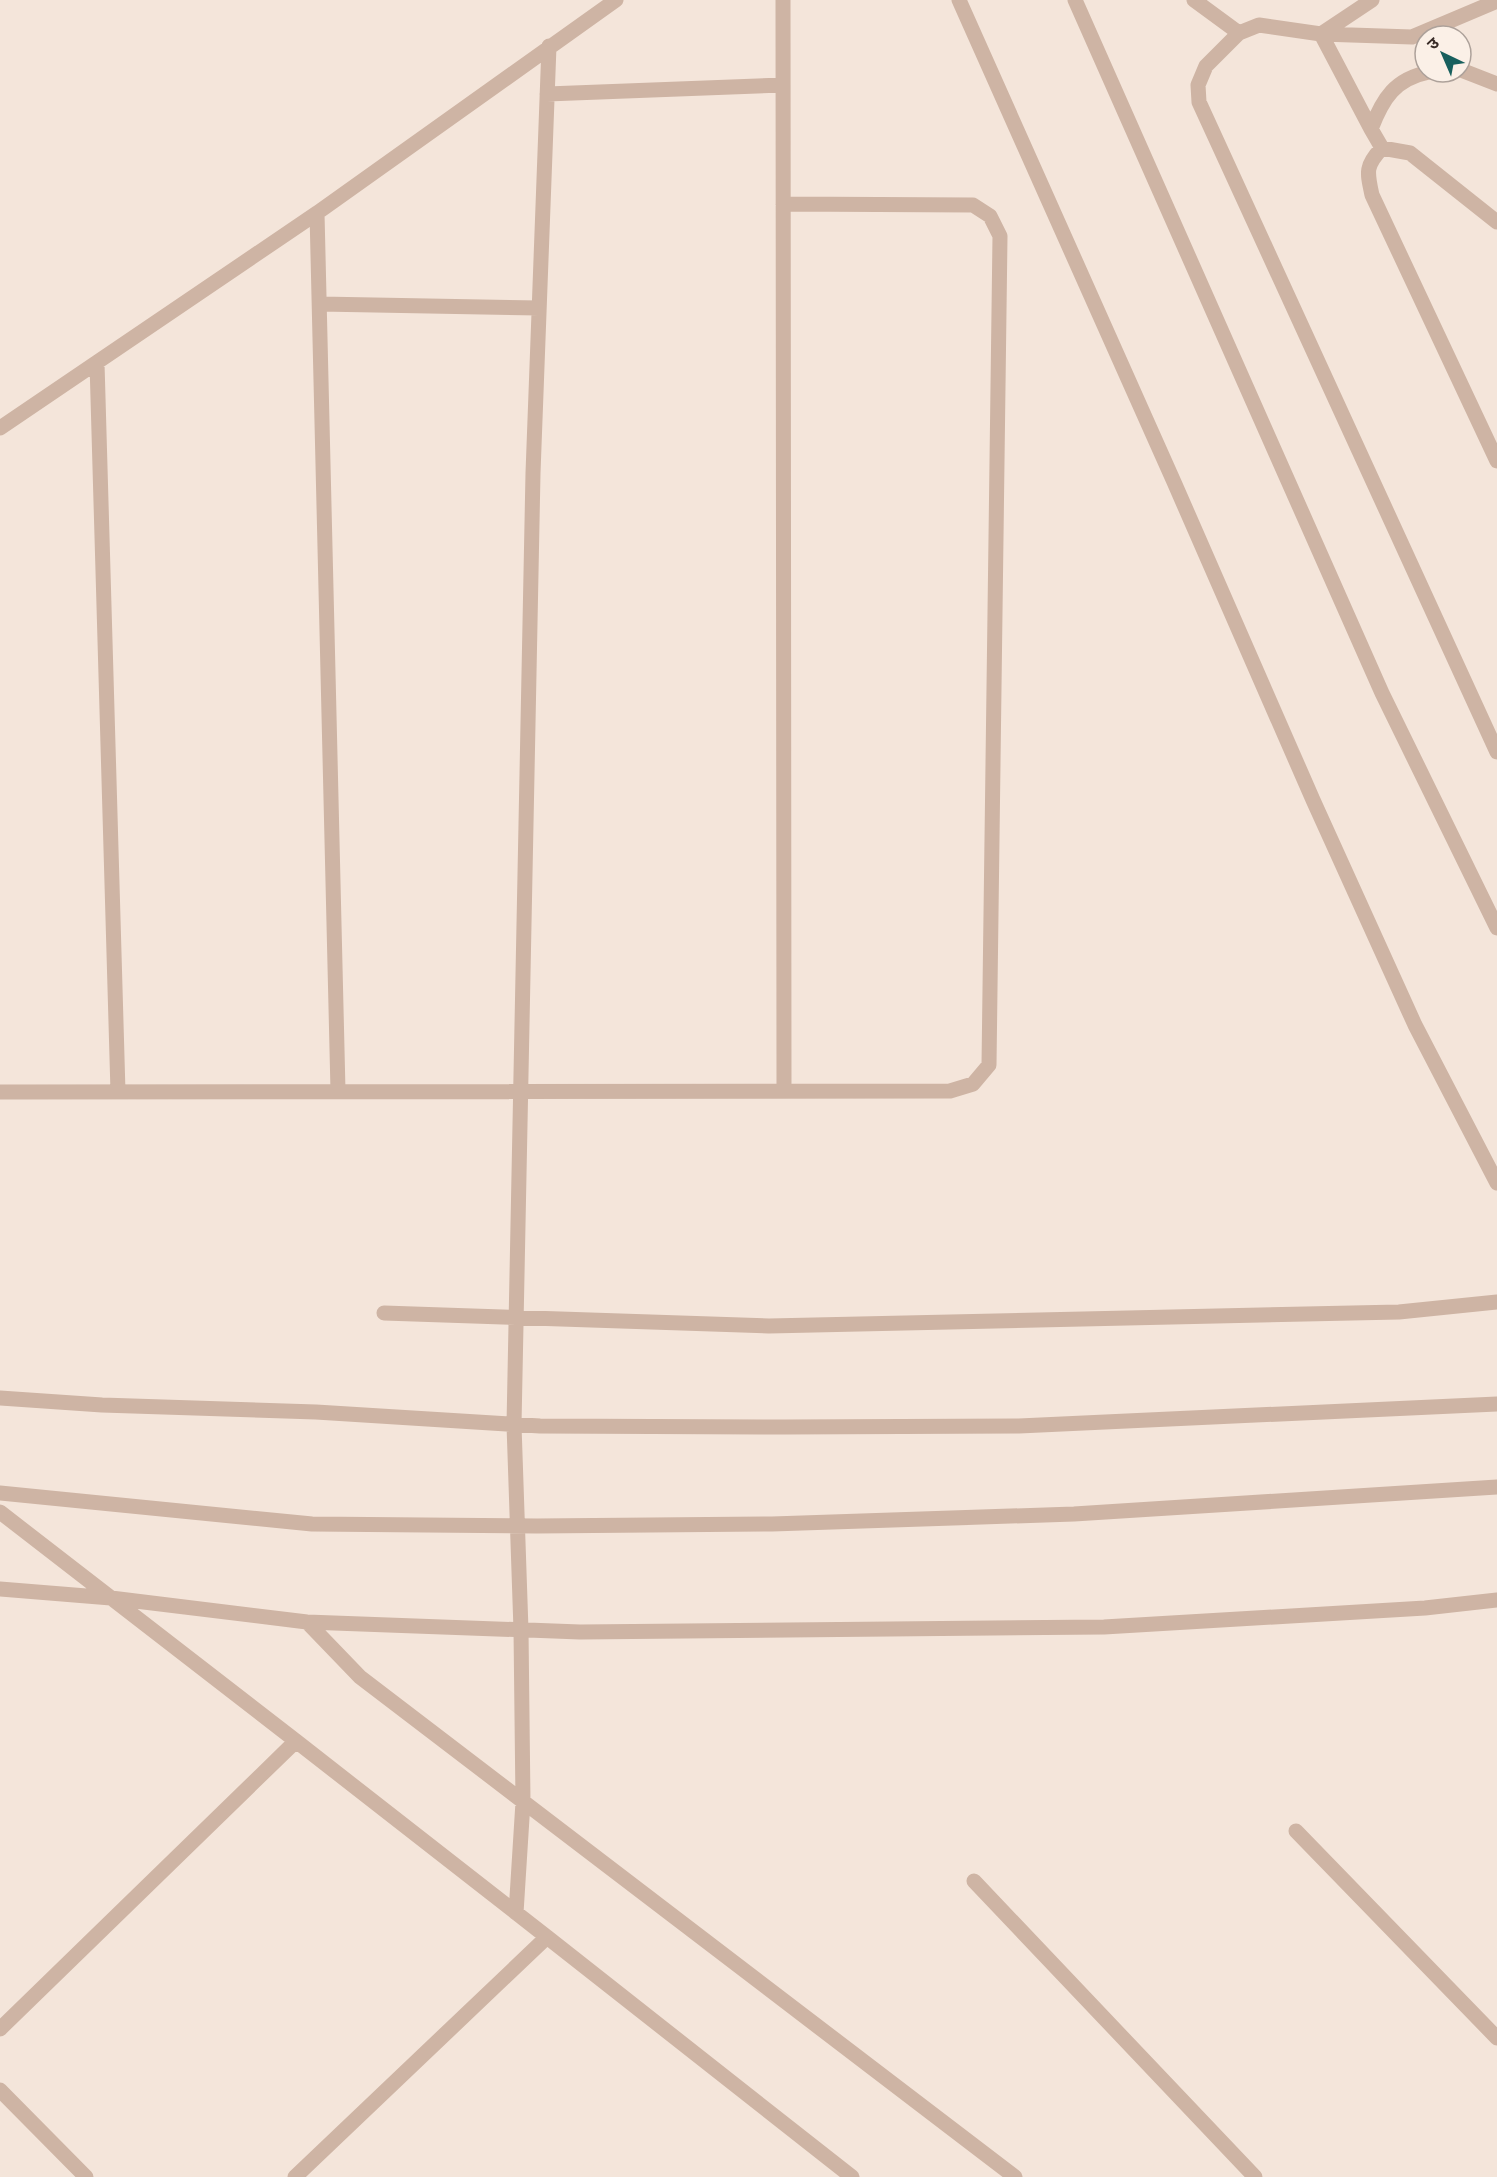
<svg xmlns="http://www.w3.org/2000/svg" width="1497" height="2177" viewBox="0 0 1497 2177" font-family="'PT Sans Narrow','Noto Sans Devanagari',sans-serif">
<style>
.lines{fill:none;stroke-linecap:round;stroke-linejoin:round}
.minor{stroke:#ceb4a4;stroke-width:15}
</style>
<rect width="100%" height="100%" fill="#f4e5da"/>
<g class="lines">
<path class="minor" d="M783,0L784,1091
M959,0L1174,482L1313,800L1415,1025L1497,1183
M1075,0L1382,693L1497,928
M1194,0L1239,33
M1497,1L1412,37L1321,34L1259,25L1239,33L1206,66L1198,85L1199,102L1497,752
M1321,34L1371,129
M1321,34L1372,0
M1461,70L1497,84
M547,94L783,85
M1382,148L1371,129C1383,98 1395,79 1429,72
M317,213L338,1091
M1497,222L1410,153L1382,148C1365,166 1367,172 1372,195L1497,461
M320,304L539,308
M97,363L118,1092
M0,428L317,213L616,0
M0,1092L950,1091L973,1084L989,1065L1000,236L990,216L973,205L783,204
M384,1313L769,1326L1399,1312L1497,1302
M0,1398L102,1405L316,1412L540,1426L785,1427L1019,1426L1497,1404
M0,1493L312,1524L537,1526L772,1524L1074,1514L1497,1487
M0,1512L296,1741L547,1937L295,2177
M0,1589L111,1598L307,1622L580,1632L1104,1627L1425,1608L1497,1600
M307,1622L360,1677L1015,2177
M1296,1831L1497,2038
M974,1881L1255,2177
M516,1913L523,1802L521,1630L514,1425L533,473L549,46
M547,1937L852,2177
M0,2029L296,1741
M0,2090L86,2177"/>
</g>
<g transform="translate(1443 54) rotate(316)"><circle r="28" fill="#fbf0e7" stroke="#ada19a" stroke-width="1.5"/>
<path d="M0-4.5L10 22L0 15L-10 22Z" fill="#175f5d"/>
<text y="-9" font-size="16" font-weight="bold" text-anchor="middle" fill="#392b27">उ</text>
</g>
</svg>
